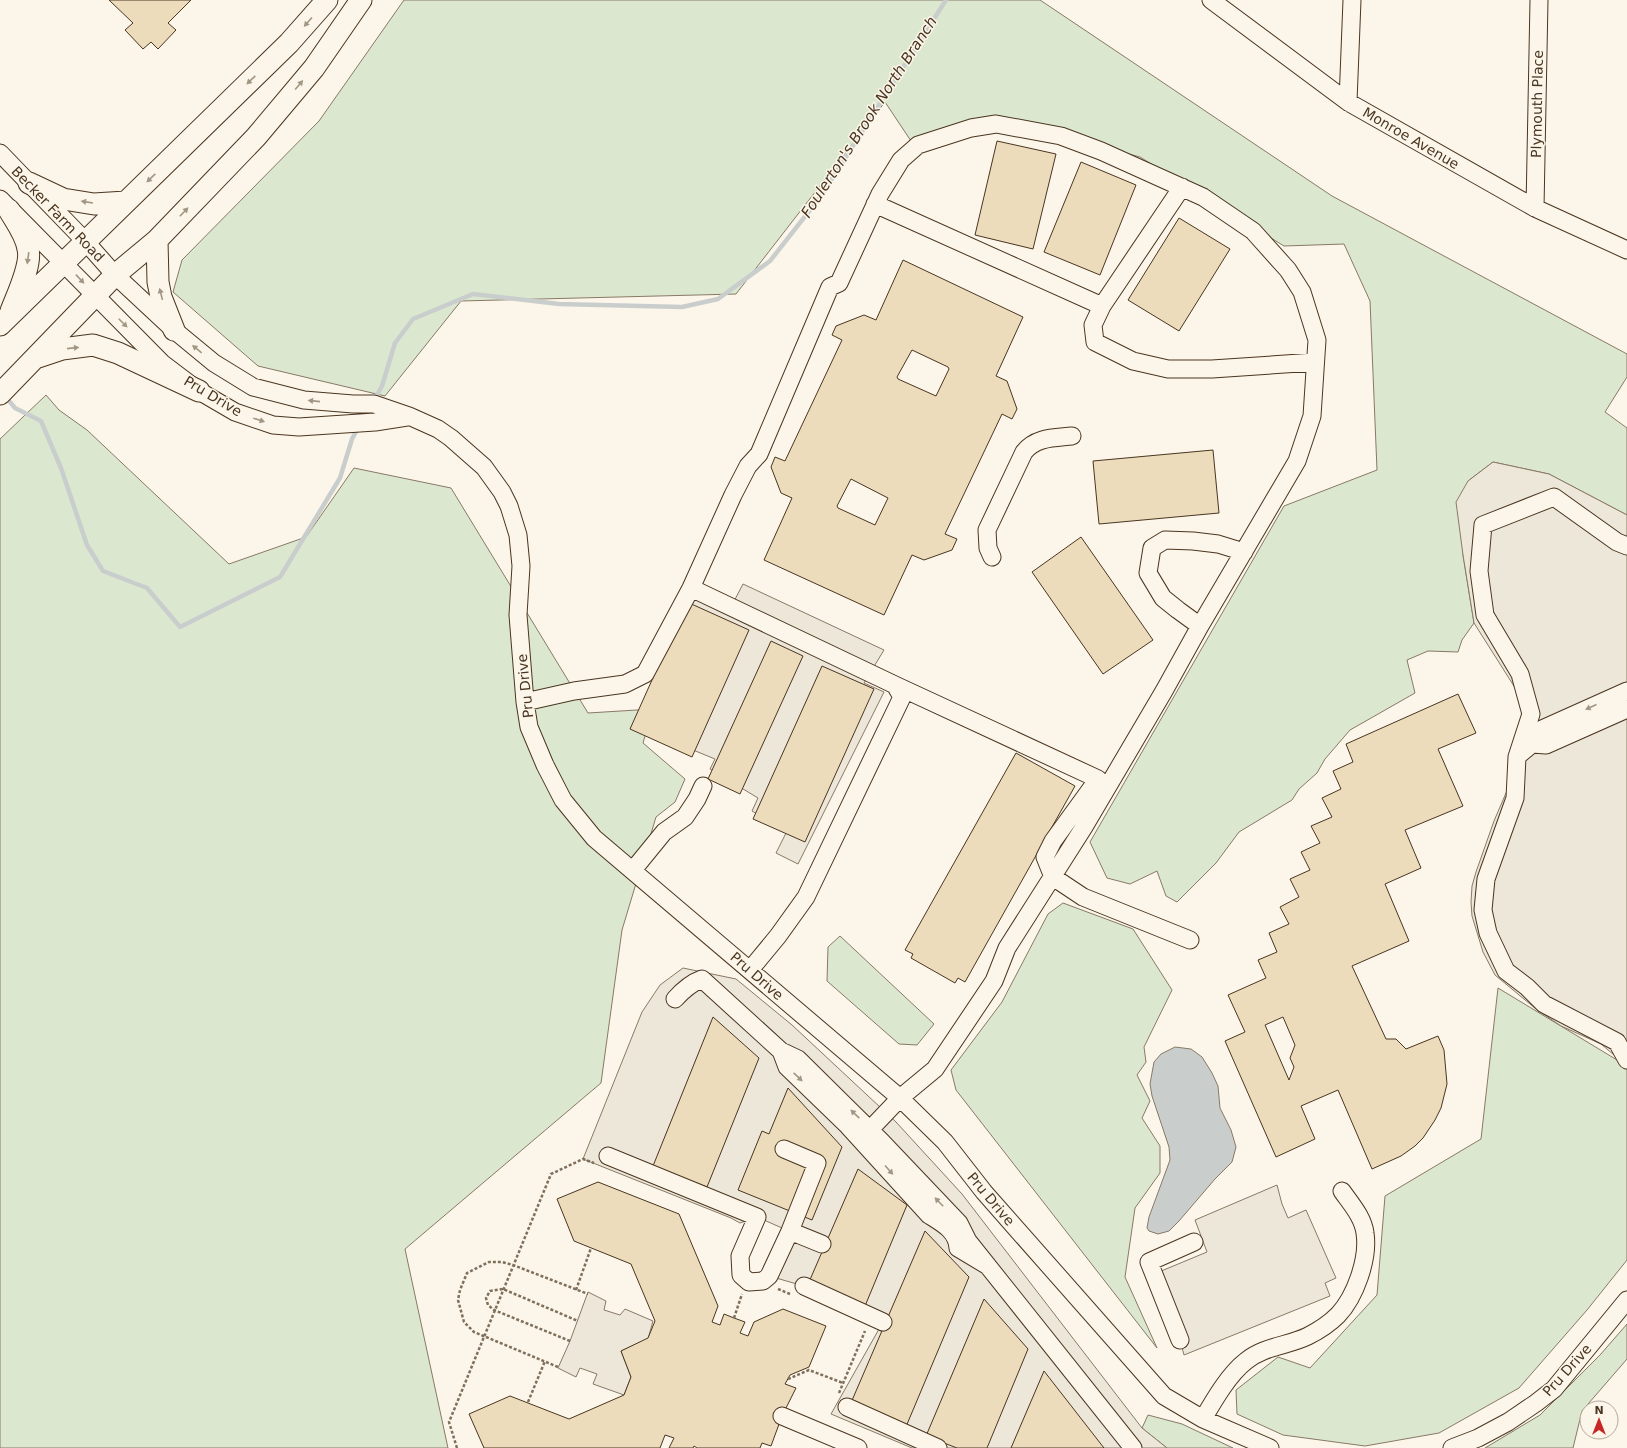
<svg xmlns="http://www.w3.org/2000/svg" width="1627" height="1448" viewBox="0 0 1627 1448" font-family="'DejaVu Sans',sans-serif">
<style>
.green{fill:#dce7d0;stroke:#887966}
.parking{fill:#ede7d9;stroke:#887966}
.water{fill:#c9cecd;stroke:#887966}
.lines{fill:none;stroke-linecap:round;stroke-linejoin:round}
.stream{stroke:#c9cecd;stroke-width:4.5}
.building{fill:#ecdcbc;stroke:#4a3520;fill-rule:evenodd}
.minor-casing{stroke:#4a3520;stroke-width:19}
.major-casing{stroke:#4a3520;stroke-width:23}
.path{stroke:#7f6f5c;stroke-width:2.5;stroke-dasharray:3 2;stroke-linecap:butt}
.minor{stroke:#fbf6e9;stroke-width:17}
.major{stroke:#fbf6e9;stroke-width:21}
.oneway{fill:#a29684}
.labels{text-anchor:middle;stroke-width:3;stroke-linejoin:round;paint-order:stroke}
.street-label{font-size:14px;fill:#4a3520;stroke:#fbf6e9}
.water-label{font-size:15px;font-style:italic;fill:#4a3520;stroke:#fbf6e9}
</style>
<rect width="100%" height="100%" fill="#fbf6e9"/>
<path class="green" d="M404,0H1040L1332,196L1627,354V377L1605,412L1627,428V515L1549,474L1493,462L1468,481L1463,555L1474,623L1462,640L1458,652L1428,651L1407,660L1415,693L1350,730L1325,759L1317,773L1299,789L1292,800L1239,832L1216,863L1177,902L1166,896L1157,871L1130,884L1107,878L1090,842L1284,506L1377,470L1370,301L1344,244L1284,246L1140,157L995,118L911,141L885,102L736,294L461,301L385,396L258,366L173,292L182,260L319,121Z
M46,395L59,410L87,430L229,564L306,537L354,468L451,488L588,713L653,709L643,743L685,779L675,802L656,817L622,930L601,1083L405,1249L448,1448H0V439Z
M1063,903L1133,929L1172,990L1144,1047L1146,1062L1137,1075L1150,1101L1142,1118L1160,1146V1173L1135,1208L1125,1277L1157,1348L956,1090L951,1070L1002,1002L1048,914Z
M840,936L934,1024L917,1045L899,1044L827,981L828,947Z
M1498,988L1627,1066V1260L1587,1310L1519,1388L1439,1433L1365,1446L1283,1435L1237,1414L1236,1390L1278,1357L1310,1368L1377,1295L1385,1196L1481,1139Z
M1627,1324V1359L1582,1411L1573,1448H1485L1540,1415L1600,1355Z
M1148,1415L1182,1424L1233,1448H1167L1142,1428Z"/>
<path class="parking" d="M1493,462L1549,474L1627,515V1066L1601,1044L1561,1026L1536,1009L1495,975L1483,952L1472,916L1471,902L1472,886L1476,872L1494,821L1515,772L1526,725L1519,694L1474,623L1463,555L1456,502L1468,481Z
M743,584L884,650L864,683L884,692L798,864L776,853L787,831L752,811L758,798L710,769L715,759L654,734L636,723L698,591L731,607Z
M683,968L736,979L792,1025L896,1122L962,1194L1142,1428L1167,1448H912L831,1414L883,1322L804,1286L769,1276L789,1231L757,1217L740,1223L731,1218L583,1159L642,1012L660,985Z
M1277,1185L1282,1204L1288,1218L1306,1210L1336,1278L1325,1283L1330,1296L1184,1355L1180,1340L1154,1274L1207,1252L1195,1220Z
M588,1292L606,1301L604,1310L620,1315L625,1309L653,1321L648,1339L621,1351L631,1377L624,1395L593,1384L597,1374L580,1368L576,1377L558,1368L570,1341Z"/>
<path class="water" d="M1175,1047L1191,1049L1202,1057L1212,1073L1218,1086L1220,1108L1231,1130L1236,1147L1232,1162L1215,1179L1179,1221L1169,1231L1158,1234L1149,1231L1147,1228L1149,1217L1170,1160L1169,1147L1152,1096L1150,1084L1154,1062L1161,1054Z"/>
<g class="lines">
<path class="stream" d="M5,396L15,408L41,421L61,468L87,545L103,571L147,588L180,627L280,577L340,478L352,439L358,428
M374,400L382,386L395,343L413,319L473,294L559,304L682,307L718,299L770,261L821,196L946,0"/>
</g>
<path class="building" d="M109,0H191L168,23L176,30L158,49L151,42L143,49L125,30L133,23Z
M997,141L1056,154L1033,249L975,235Z
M1081,162L1136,185L1100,275L1044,252Z
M1179,218L1230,249L1179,331L1128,300Z
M903,260L1023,317L996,376L1007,381L1017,409L1012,419L1002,414L945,534L957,539L952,550L924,560L912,555L884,615L764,560L792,498L781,493L771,467L775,457L785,461L842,340L832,335L836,326L864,315L876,320ZM912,350L948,367L949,369L936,396L898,379L897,377ZM851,479L888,498L875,525L838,508L837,506Z
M1213,450L1219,513L1099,524L1093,461Z
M1081,537L1153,640L1103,674L1032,572Z
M687,602L749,630L692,757L630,729Z
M771,641L803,656L740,794L708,779Z
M822,666L874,689L805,842L753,819Z
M1458,694L1476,733L1438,749L1463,806L1405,830L1421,868L1385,884L1409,941L1352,966L1386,1039H1396L1406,1049L1438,1036L1444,1050L1447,1084L1441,1108L1435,1120L1423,1138L1415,1146L1401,1156L1372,1169L1338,1090L1301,1106L1315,1139L1276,1157L1225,1041L1245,1032L1228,995L1266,978L1258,960L1277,952L1269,933L1289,924L1280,907L1299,897L1290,879L1310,870L1301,852L1320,843L1311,826L1332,817L1322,798L1341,789L1333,771L1353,762L1346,744ZM1283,1017L1295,1045L1290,1058L1294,1067L1289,1080L1265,1025Z
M1016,753L1075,786L965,982L958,978L955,983L911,958L913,954L905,950Z
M713,1017L759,1058L707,1187L653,1166Z
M788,1088L842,1147L812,1220L738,1190L762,1131L769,1134Z
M858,1169L907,1205L865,1306L809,1282Z
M598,1182L679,1214L718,1306L712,1322L720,1325L724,1314L734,1318L745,1322L740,1333L748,1336L754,1322L783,1309L826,1326L809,1367L790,1375L785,1384L796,1388L782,1416L771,1446L762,1443L760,1448H697L694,1446L693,1448H669L674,1438L665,1435L660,1448H484L469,1414L510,1396L569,1419L624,1395L631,1377L621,1351L648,1338L655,1321L631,1264L574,1241L557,1199Z
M925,1231L969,1277L905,1429L850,1405Z
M984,1299L1028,1349L987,1448H957L926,1436Z
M1044,1371L1104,1448H1011Z"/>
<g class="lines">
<g class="minor-casing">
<path id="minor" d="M1211,0L1348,102L1535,208L1627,250
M1348,102L1352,0
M0,153L85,241L115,275L174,330L214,363L253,387L304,400L353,404H374L409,416L438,429L451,438L484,467L502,492L509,506L518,535L521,566L518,615L525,702L529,727L545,765L563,800L594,838L900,1098L945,1142L984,1192L1164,1396L1203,1419L1270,1448
M0,199L162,363L199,391L235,412L273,425L299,427L375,422L407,417
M875,204L1102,306L1093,325L1095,342L1133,361L1168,369H1212L1315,362
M1535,208L1539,0
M1102,306L1182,187
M1627,546L1617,542L1554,497L1483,525L1479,571L1485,615L1520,674L1531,714L1517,757L1515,798L1486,879L1483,910L1488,933L1506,971L1527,987L1544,1004L1617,1042L1627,1060
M992,557L988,548L987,530L1024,452C1036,437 1054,438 1072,436
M691,588L895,685L902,697L806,897L778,936L750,970
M1200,626L1178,610L1163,598L1148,573L1152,548L1165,540L1193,541L1218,544L1244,552
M895,685L1098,779L1053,841L1045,857L1053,877L1083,897L1190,940
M525,702L574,691L625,684L645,674L691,588L733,495L748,466L759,454L830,287L839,283L880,194L901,160L918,145L971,128L996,124L1061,136L1101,151L1203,197L1253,231L1288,270L1302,292L1317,340L1312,416L1297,461L1200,626L1164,691L1084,827L1007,948L994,981L935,1069L900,1098L861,1139
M1532,744L1546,745L1627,709
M1520,754L1532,744L1540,730L1627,691
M633,870L664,832L685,817L697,799L703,786
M675,999C683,990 691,983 702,979L781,1051
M784,1149L817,1163L790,1231L822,1244
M608,1156L757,1217L740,1256L741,1275L749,1282L763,1281L769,1276L790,1231
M988,1266L958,1248C957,1231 942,1223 929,1215L848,1126L787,1067L781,1051L798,1059L882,1142L959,1223L968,1241L1133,1448
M804,1286L883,1322
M1180,1340L1149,1262L1194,1242
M847,1407L938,1448
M782,1416L858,1448
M1203,1419C1214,1400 1229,1374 1246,1361C1264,1346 1288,1346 1308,1336C1318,1331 1330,1323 1338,1315C1355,1297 1369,1259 1365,1233C1363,1217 1351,1204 1342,1191
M1452,1448L1478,1438L1508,1422L1536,1403L1554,1389L1627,1300"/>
</g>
<g class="major-casing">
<path id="major" d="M29,183L63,199L94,204L126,202
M9,210C16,222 26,235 28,249C32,265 17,295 11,311
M157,240L158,282L161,297L174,330
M0,325L289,43L327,0
M38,357L62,349L93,345L118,353L199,391
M0,394L115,275L157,240L256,137L314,68L361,0"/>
</g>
<path class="path" d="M778,1289L790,1294
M576,1290L591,1248
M734,1318L742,1294
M570,1341L494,1310L488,1305L486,1298L490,1291L503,1289L578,1321
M558,1367L474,1332L464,1322L458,1300L460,1290L467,1273L489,1262H502L513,1265L588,1294
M788,1379L809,1370L843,1383
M839,1393L865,1331
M528,1402L545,1361
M457,1448L449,1422L551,1174L583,1159L594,1163"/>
<use href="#minor" class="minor"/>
<use href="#major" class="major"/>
</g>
<defs><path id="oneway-solid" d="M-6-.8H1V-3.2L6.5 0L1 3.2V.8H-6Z"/></defs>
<g class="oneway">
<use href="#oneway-solid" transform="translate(308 22) rotate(131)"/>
<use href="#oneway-solid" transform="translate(251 80) rotate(136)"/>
<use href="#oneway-solid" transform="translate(299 85) rotate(-50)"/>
<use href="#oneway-solid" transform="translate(151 178) rotate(136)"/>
<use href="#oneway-solid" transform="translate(87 202) rotate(-171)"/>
<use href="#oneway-solid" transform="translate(184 212) rotate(-46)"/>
<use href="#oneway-solid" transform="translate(28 258) rotate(98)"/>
<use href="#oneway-solid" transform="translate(80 279) rotate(47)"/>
<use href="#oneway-solid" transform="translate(161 294) rotate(-104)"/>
<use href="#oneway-solid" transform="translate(123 323) rotate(45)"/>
<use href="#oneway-solid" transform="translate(73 348) rotate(-6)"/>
<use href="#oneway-solid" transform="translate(197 349) rotate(-141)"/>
<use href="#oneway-solid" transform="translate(314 401) rotate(-174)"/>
<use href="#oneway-solid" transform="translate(259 420) rotate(18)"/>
<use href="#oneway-solid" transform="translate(1591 707) rotate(156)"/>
<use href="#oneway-solid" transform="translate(798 1077) rotate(43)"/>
<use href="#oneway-solid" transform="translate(855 1114) rotate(-136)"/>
<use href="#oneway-solid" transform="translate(889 1170) rotate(48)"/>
<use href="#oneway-solid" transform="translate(939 1202) rotate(-134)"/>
</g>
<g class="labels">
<g class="street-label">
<text transform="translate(1537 104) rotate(-89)" y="5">Plymouth Place</text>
<text transform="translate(1411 138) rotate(30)" y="5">Monroe Avenue</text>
<text transform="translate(58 214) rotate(46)" y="5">Becker Farm Road</text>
<text transform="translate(213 396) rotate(31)" y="5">Pru Drive</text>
<text transform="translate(525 686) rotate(-96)" y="5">Pru Drive</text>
<text transform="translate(757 976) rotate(41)" y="5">Pru Drive</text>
<text transform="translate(991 1199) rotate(50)" y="5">Pru Drive</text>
<text transform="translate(1567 1370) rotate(-48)" y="5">Pru Drive</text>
</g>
<g class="water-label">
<text transform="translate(869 117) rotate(-57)" y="5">Foulerton's Brook North Branch</text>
</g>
</g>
<g transform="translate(1599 1420)"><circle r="19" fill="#fbf6e9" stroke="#b4a999"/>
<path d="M0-3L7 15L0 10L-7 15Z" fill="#c62828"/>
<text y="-6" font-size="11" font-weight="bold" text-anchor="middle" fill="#4a3520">N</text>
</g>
</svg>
